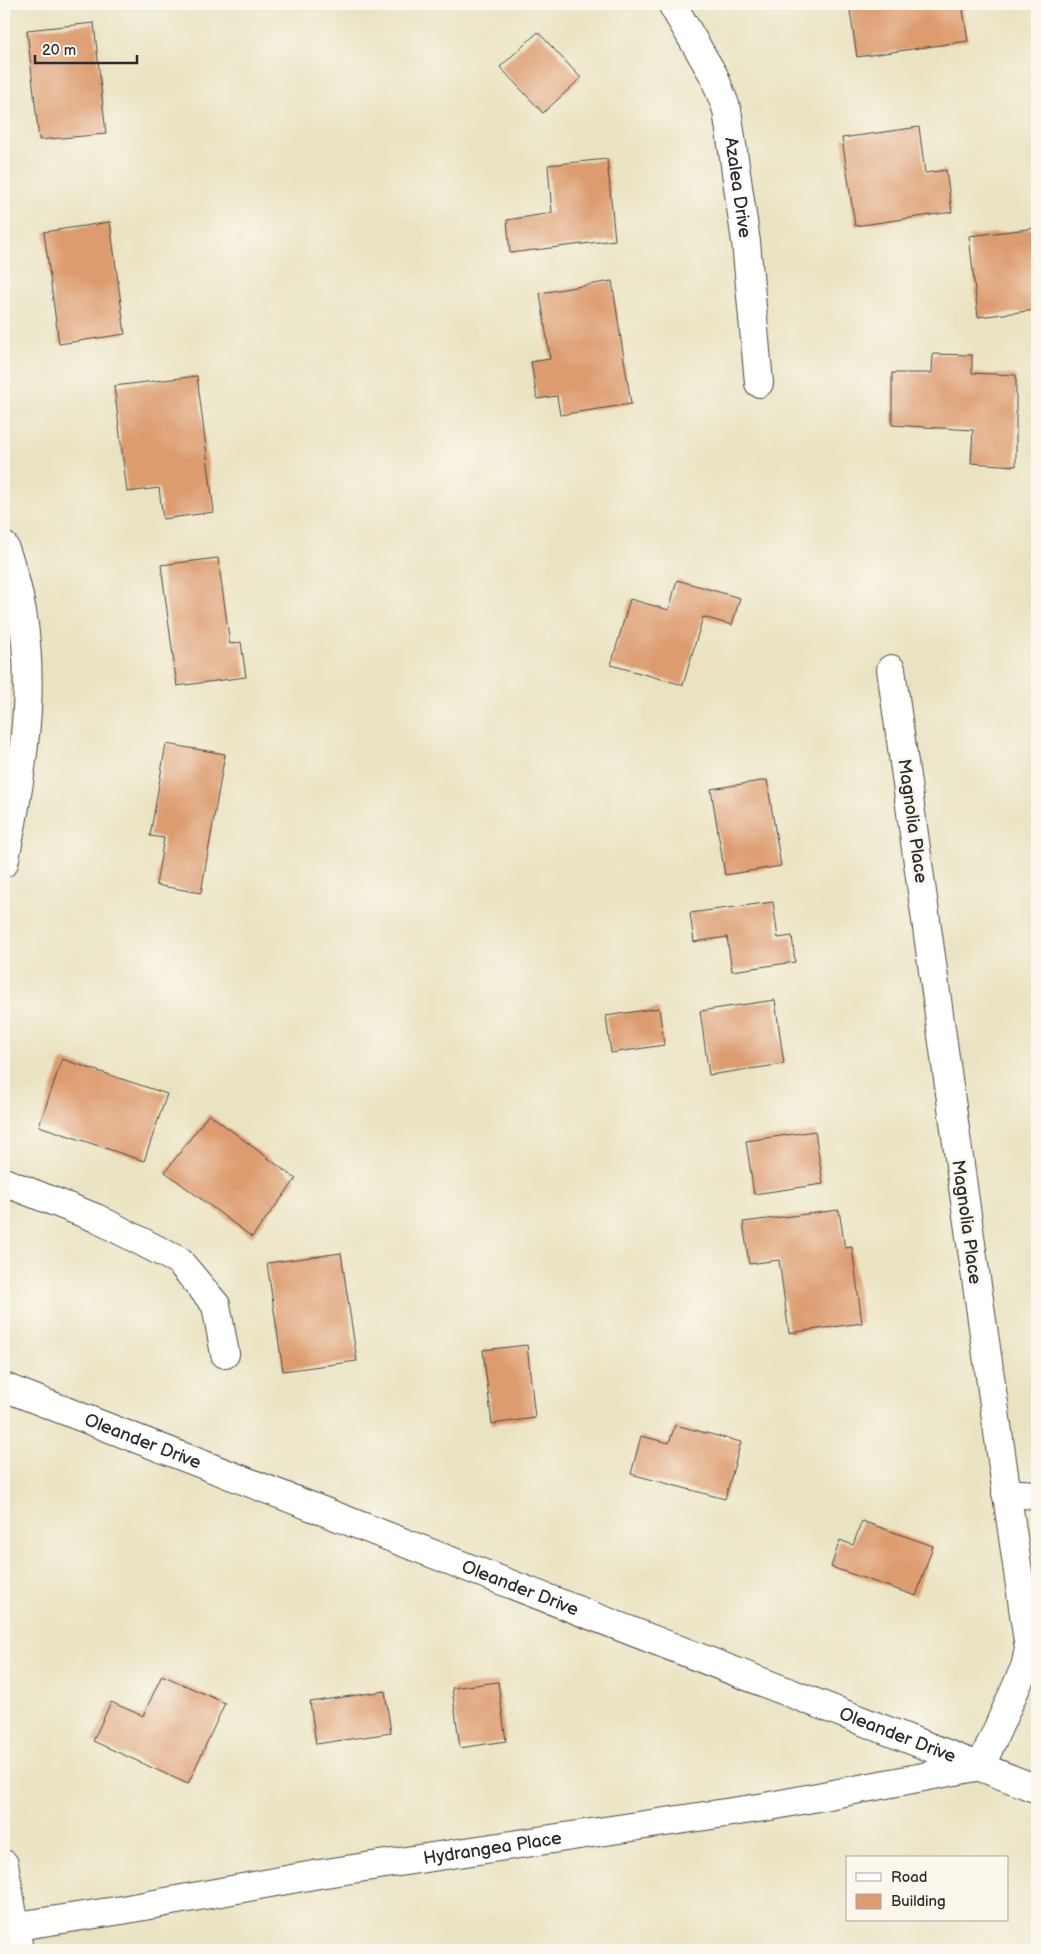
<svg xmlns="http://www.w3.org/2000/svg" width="1041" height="1954" viewBox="0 0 1041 1954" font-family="'Balsamiq Sans',sans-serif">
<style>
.building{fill:#dd9c70}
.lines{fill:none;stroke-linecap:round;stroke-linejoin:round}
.minor-casing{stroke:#484742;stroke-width:30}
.major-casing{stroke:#484742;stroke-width:30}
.minor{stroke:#fff;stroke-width:28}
.major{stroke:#fff;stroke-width:28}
.labels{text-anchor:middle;stroke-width:5;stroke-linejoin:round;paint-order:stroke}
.street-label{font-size:18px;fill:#2b2b2b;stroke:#fbf7ec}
</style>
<rect width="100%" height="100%" fill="#fbf7ec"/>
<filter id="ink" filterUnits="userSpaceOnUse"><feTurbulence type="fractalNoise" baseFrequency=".02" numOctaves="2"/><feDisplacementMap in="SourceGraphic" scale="10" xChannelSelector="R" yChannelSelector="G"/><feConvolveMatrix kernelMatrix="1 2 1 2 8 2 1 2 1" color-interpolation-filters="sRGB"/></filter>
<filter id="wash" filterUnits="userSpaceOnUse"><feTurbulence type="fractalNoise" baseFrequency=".0096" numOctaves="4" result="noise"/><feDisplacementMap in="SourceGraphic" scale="20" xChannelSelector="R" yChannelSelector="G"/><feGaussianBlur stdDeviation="1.12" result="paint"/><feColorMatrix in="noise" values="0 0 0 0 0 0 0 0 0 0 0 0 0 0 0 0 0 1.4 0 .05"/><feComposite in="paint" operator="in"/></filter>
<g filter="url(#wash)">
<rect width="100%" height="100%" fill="#eae3c2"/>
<g id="blocks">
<path class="building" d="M849,4H962L968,41L857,57Z
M94,23L106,134L39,140L27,30Z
M538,32L581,78L543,113L500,67Z
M919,127L925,173L946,170L952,212L855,226L842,138Z
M607,159L615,240L510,253L507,220L552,213L548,165Z
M110,222L125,334L59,344L44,232Z
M1037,228V310L978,317L969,236Z
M612,281L631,404L560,415L557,396L537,399L531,362L550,359L540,293Z
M933,354L972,355V373L1016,375V466L971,463L973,430L892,425V373H932Z
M197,376L214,512L163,519L159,488L127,492L114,386Z
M218,558L230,644L241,642L246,677L177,686L161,565Z
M677,580L740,598L732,625L703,617L683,685L611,665L630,599L669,610Z
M166,744L225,754L201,893L156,885L164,838L150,836Z
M767,780L781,866L725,875L711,789Z
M773,902L778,938L792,936L795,962L732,971L727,937L694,942L690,913Z
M775,1000L784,1064L709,1075L700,1011Z
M659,1008L664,1045L611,1053L606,1016Z
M62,1059L167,1094L144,1161L39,1126Z
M209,1114L296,1179L252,1237L165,1172Z
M815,1131L823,1184L754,1194L746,1141Z
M839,1210L845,1248L852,1247L862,1323L789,1333L779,1260L749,1264L743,1222Z
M341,1253L357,1361L283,1371L267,1263Z
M527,1345L535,1418L492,1424L483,1350Z
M675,1425L741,1442L725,1499L631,1474L641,1436L669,1443Z
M862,1521L933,1546L916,1596L831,1567L840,1540L853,1545Z
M162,1675L225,1703L188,1784L93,1741L111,1702L143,1716Z
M498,1682L506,1741L460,1748L452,1688Z
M385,1691L391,1733L316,1744L310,1702Z"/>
</g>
</g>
<g filter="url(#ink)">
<use href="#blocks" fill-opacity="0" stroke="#484742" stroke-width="1"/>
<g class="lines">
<g class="minor-casing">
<g id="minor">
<path id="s1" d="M672,4L714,76L727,110L746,242L759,383"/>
<path d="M4,546C44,648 26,759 4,863"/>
<path d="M4,1182L96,1218L179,1261L216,1305L225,1354"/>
<path d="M1006,1493L1037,1495"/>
<path d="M4,1864L19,1950"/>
<path id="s2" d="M4,1928L122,1910L319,1874L765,1807L981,1766L1025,1667L1029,1649C980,1323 938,995 891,669"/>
</g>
</g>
<g class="major-casing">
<g id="major">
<path id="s3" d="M4,1387L1037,1789"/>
</g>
</g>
<use href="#minor" class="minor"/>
<use href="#major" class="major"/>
</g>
</g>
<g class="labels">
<g class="street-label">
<text dy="6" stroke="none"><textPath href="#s1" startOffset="198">Azalea Drive</textPath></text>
<text transform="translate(913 821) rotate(82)" y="6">Magnolia Place</text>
<text transform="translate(967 1222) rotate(82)" y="6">Magnolia Place</text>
<text dy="6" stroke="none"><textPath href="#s3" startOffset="149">Oleander Drive</textPath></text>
<text dy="6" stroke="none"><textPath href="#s3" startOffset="554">Oleander Drive</textPath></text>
<text dy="6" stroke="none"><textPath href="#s3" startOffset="959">Oleander Drive</textPath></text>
<text dy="6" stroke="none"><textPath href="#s2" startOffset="495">Hydrangea Place</textPath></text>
</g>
</g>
<rect width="1041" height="1954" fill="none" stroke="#fbf7ec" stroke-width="20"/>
<rect x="846" y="1856" width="162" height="65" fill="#fbf7ec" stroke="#a8a59f"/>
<rect x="856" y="1873" width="25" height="8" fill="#ffffff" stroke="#a8a59f"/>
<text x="891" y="1882" font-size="15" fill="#2b2b2b">Road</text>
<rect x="856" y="1894" width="25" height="15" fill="#dd9c70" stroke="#a8a59f"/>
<text x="891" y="1906" font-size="15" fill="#2b2b2b">Building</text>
<path d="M35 55v8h102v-8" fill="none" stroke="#2b2b2b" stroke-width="2.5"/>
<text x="42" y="55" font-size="15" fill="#2b2b2b" stroke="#fbf7ec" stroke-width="4" paint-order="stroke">20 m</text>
</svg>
